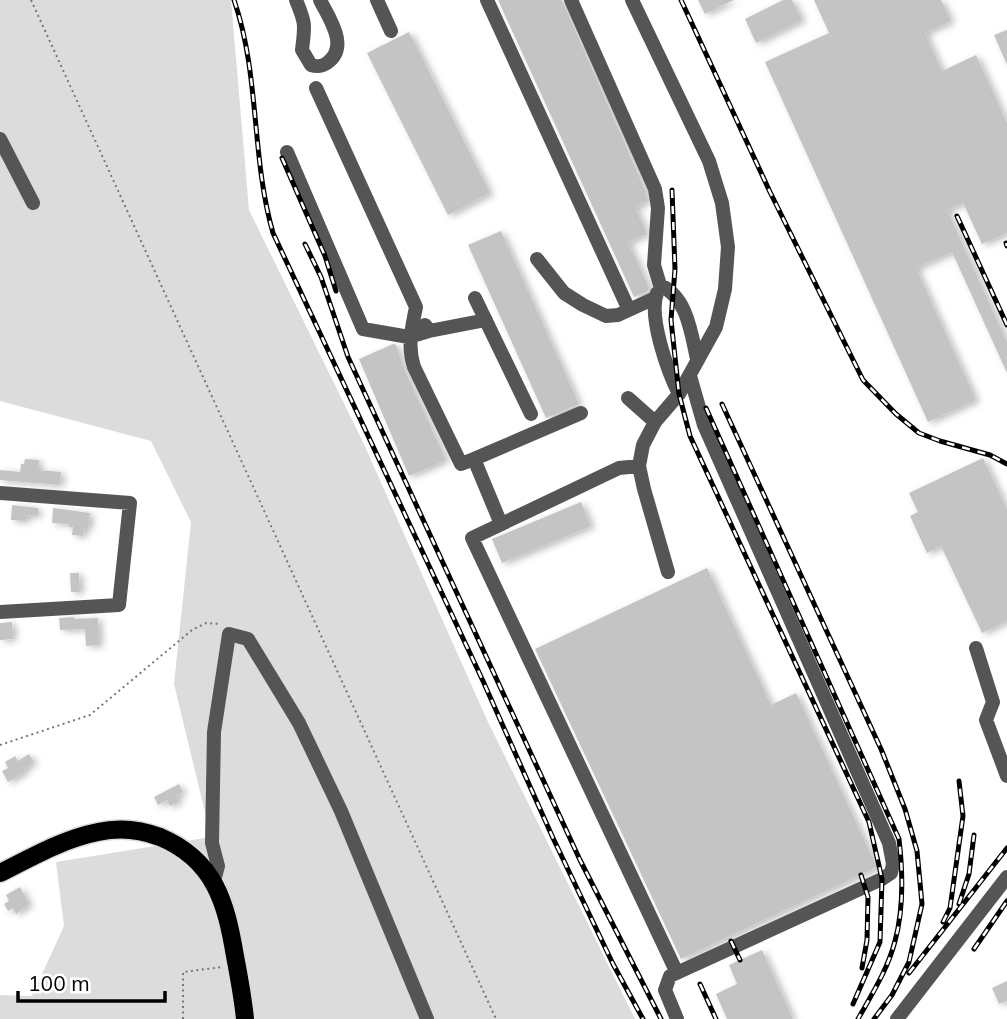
<svg xmlns="http://www.w3.org/2000/svg" width="1007" height="1019" viewBox="0 0 1007 1019" font-family="Mulish,sans-serif">
<style>
.green{fill:#dcdcdc}
.building{fill:#c4c4c4;filter:url(#shadow)}
.lines{fill:none;stroke-linecap:round;stroke-linejoin:round}
.major-casing{stroke:#dbdbdb;stroke-width:21}
.path{stroke:#777;stroke-width:2;stroke-dasharray:2 3.5;stroke-linecap:butt}
.minor{stroke:#555;stroke-width:14}
.major{stroke:#000;stroke-width:18}
.rail-casing{stroke:#000;stroke-width:5}
.rail{stroke:#fff;stroke-width:2.5;stroke-dasharray:8;stroke-linecap:butt}
</style>
<defs>
<filter id="shadow"><feDropShadow dx="4" dy="2" stdDeviation="3.5" flood-color="#0004"/></filter>
</defs>
<rect width="100%" height="100%" fill="#fff"/>
<path class="green" d="M0,0H231L249,210L362,440L488,722L635,1019H0V995L32,996L64,926L56,862L211,837L174,684L191,522L151,441L0,401Z"/>
<path class="building" d="M498,0H562L646,192L647,202L635,207L647,234L628,242L649,288L648,291L634,297Z
M698,0H734L705,14Z
M783,0H792L802,20L756,43L745,19Z
M814,0H941L951,21L925,33L942,71L976,55L1007,123V233L982,244L963,203L947,210L1007,342V373L952,252L916,268L976,400L928,422L765,62L829,33Z
M1007,30V65L994,35Z
M409,32L490,193L448,215L367,53Z
M501,231L579,404L546,418L468,245Z
M393,344L396,345L405,371L446,460L409,476L359,359Z
M983,458L1007,509V621L982,633L941,546L927,553L910,516L918,512L909,493Z
M25,459L39,460L38,470L61,472L60,485L0,480V470L20,472L21,464H24Z
M581,502L591,526L502,563L492,539Z
M12,505L38,508V516L27,515L26,521L11,520Z
M53,508L90,513L88,529L84,528L83,536L72,535L73,527H69V524L52,523Z
M707,568L771,705L796,693L877,867L681,959L535,649Z
M70,573H79L80,592H71Z
M74,617V619L98,618L99,645L86,646L85,629L60,630L59,618Z
M12,622L13,639L0,640V623Z
M29,754L34,762L24,768L26,771L8,782L2,771L8,768L5,762L15,756L18,761Z
M179,784L183,792L176,795L179,802L170,806L167,800L158,805L154,797Z
M20,887L29,904L16,914L13,908L8,911L4,904L9,901L6,895Z
M762,950L793,1019H727L716,994L737,984L729,965Z
M1007,981V1001L999,1004L992,988Z"/>
<g class="lines">
<g class="major-casing">
<path id="major" d="M0,873C32,857 63,839 98,832C120,827 139,829 160,837C215,860 226,903 235,956C239,977 243,998 245,1019"/>
</g>
<path class="path" d="M31,0L496,1019
M0,745L90,715L192,630L206,623L221,624
M183,1019V972L222,967"/>
<path class="minor" d="M296,0C306,24 305,25 302,50L311,65C317,67 321,67 327,63C350,47 329,18 320,0
M377,0L391,31
M487,0L629,310
M571,0L655,189L658,208L654,265L660,285C687,297 691,332 697,359
M632,0L709,161L722,203L728,247L725,289L716,327L679,394L655,422L643,445L639,466L644,489L668,572
M316,88L416,307C412,328 407,346 414,367L461,464L474,459L501,524
M0,139L33,203
M287,152L363,329L409,337L429,331
M537,259L564,293L583,305L606,316L618,315L655,298
M657,293C648,317 668,372 679,394
M475,298L531,414
M425,325L429,331L486,320
M628,398L655,422
M474,459L581,413
M639,466L619,468L472,538L677,973
M0,493L130,503L119,605L0,612
M976,648L993,702L986,720L1007,776
M214,881L218,866L212,843L214,732L229,634L248,639L299,723L341,811L427,1019
M677,1019L665,990L670,976L882,879L891,873L893,864L889,843L704,425L690,376
M897,1019L1007,877"/>
<use href="#major" class="major"/>
<g class="rail-casing">
<path id="rail" d="M234,0C260,75 251,157 273,233L483,681L553,838L613,964L643,1019
M681,0L770,192L863,380L896,414L919,433L940,441L990,455L1007,464
M282,158L325,256L336,291
M672,190L675,269L671,320L679,394L690,436L869,822L882,879L880,942L853,1004
M957,216L1007,325
M1006,243L1007,246
M305,244L321,277L348,357L580,860L661,1019
M722,404L881,749L905,809L917,851L922,904L909,962L892,995L874,1019
M706,408L899,839C903,873 904,908 895,941C888,969 872,994 858,1019
M861,875L868,897L867,940L862,968
M959,904L969,874L974,835
M943,922L950,908L963,816L959,781
M731,941L740,960
M974,949L1007,901
M909,973L1007,848
M700,984L716,1019"/>
</g>
<use href="#rail" class="rail"/>
</g>
<path d="M18 991v10h147v-10" fill="none" stroke="#000000" stroke-width="3.5"/>
<text x="28" y="991" font-size="21" fill="#000000" stroke="#ffffff" stroke-width="5" paint-order="stroke">100 m</text>
</svg>
